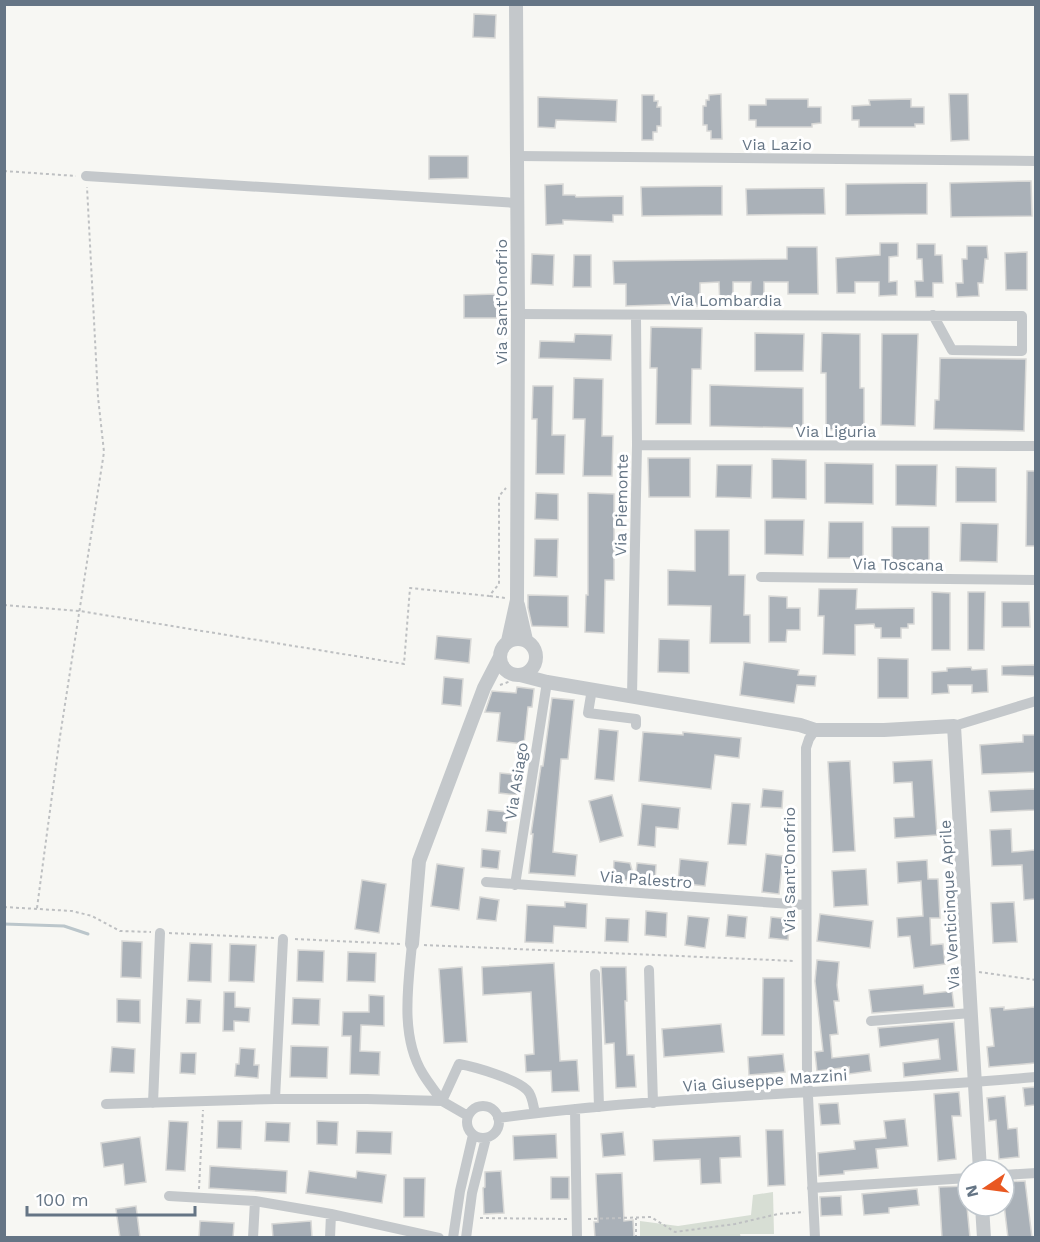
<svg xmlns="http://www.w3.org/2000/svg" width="1040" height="1242" viewBox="0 0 1040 1242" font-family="'Work Sans',sans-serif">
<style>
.green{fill:#d7ded4}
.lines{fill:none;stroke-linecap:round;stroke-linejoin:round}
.stream{stroke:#bbc6cb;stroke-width:3}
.building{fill:#aab1b8;stroke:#d8d8d6;stroke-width:1.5}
.path{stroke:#bec0c2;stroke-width:2;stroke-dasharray:3 3;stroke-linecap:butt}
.minor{stroke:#c4c8cb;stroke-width:10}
.tertiary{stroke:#c4c8cb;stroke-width:14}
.labels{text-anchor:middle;stroke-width:6;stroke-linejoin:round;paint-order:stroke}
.street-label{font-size:16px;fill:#657585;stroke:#fff}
</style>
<rect width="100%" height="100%" fill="#f7f7f3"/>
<path class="green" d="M773,1192L774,1234H740L741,1238L640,1237V1221L678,1226L751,1215L753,1195Z"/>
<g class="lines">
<path class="stream" d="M4,924L64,926L88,934"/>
</g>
<path class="building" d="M474,14L496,15L495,38L473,37Z
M721,94L722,139H711V131H707V125H703V106H706V100H709V95Z
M949,94H968L969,140L951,141Z
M642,95H654V101H658L657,107H661V126H657V132H653V140H642Z
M538,97L617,100L616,122L556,120L555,128L538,127Z
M766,99H808V107H821V123L812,124V127H756V120H749V105H766Z
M911,99V107H924V124H915V127H859V120H852V106L870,105L869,100Z
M429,156H468V178L429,179Z
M1031,181L1032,216L951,217L950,183Z
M927,183V214L846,215V184Z
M563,184V195H575L576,197L623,196V215H613V222L563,220V224L546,225L545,185Z
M722,186V215L642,216L641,187Z
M824,188L825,214L747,215L746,189Z
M880,243H898V256L889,257V282L897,281V295L879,296V282H855V293H837L836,258L880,255Z
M917,244H935V255H942L943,283H933V297H916L915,281H923L922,259H917Z
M967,246H987L988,259H985L983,283H978L979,296L957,297L956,283H963L962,259H967Z
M787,247H817L818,294H788V282H764V307H750L751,282H733V307L720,308L719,282L700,283V306H688V304L626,306V284H614L613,261L787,259Z
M1027,252V290H1006L1005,253Z
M532,254L554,255L553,285L531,284Z
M574,255H591V287H573Z
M496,294L497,318H464V295Z
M651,327L702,328L701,369H692L691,424H656L657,368H650Z
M755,333L804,334L803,371H755Z
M822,333L860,334V388H864V430H826V373H821Z
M575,334L612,335L611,360L539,358L540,341L574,342Z
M882,334H918L915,426L881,425Z
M940,358L1026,359L1024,431L934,429L935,400H939Z
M574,378L603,379L602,436H613L612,476H583L585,419H573Z
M710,385L803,388V428L710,426Z
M533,386H553L552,435H565L564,474H536L537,419H532Z
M648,458H690V497H649Z
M772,459L806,460V499L772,498Z
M825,463L873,464V504L825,503Z
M717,465H752L751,498L716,497Z
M896,465H937L936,506L896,505Z
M956,467L996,468V502H956Z
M1027,471H1035V546H1026Z
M536,493L558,494V520L535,519Z
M588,493L614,494V580H605L604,633L585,632L586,595H588Z
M765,520H804L803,555L765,554Z
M829,522H863V558H828Z
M961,523L998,524L997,562L960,561Z
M892,527H929V561L892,560Z
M695,530H729V575H745L744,615H750V643H710L711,606L668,605V570L695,571Z
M535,539H558L557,577L534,576Z
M819,589H857L856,609L914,608V624H908V628H901V638H881V628H875L874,624L855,625V655L823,654L824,616H818Z
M932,592L950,593V650H932Z
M968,592H985L984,650H968Z
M528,595L568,596V627L532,626L528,608Z
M769,596L787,597V608H800V630H787L786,642H769Z
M1002,602H1029L1030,627H1002Z
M437,636L471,639L469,663L435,659Z
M659,639L689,640V673L658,672Z
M878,658L908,659V698H878Z
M744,662L799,670L798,675L816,676L815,686L797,685L794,703L740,695Z
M1035,665V676L1002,675V666Z
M971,667L972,670L987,669L988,692L972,693V685H948L949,693L932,694V672L947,671V668Z
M444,677L463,679L461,706L442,704Z
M517,687L534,689L532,707H528L524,744L497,741L500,713L485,712L492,691L516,693Z
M552,698L574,700L568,759H561L553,852L577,855L575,876L529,873L533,834H531L541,766H543Z
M599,729L618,731L614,781L595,779Z
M643,732L683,735V732L741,738L739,758L715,755L711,789L639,781Z
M1023,735H1035V772L982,774L980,745L1023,742Z
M932,760L937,835L895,838L894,818L914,817L912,782L894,783L893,762Z
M850,761L855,851L833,852L828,762Z
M500,773L519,775L517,795L499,793Z
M763,789L783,791L782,808L761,807Z
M1035,789V810L991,812L989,791Z
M612,795L623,836L600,842L589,801Z
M732,803L750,804L746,845L728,844Z
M642,804L680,808L678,829L656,827L655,847L638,845Z
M488,810L508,812L506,833L486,831Z
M1011,829L1012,852L1035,850V899L1024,900L1022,865L992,866L990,830Z
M482,849L500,851L498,869L481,867Z
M766,854L783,856L779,894L762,892Z
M680,859L708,862L705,886L678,883Z
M927,860L928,879H938L940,918H930L931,945L943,944L945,964L914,968L910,936L898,937L897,918L923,916L921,881L898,883L897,862Z
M614,861L630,863L635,881L613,879Z
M637,863L656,865L655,883L635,882Z
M437,864L464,868L459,910L431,906Z
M866,869L868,905L834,907L832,871Z
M362,880L386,884L379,933L355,929Z
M480,897L499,900L496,921L477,919Z
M565,902L587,904L586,928L554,926L553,943L525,942L527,905L565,907Z
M1014,902L1017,942L993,943L991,903Z
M646,911L667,913L666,937L645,935Z
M820,914L873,921L870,948L817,941Z
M728,915L747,917L745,938L726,936Z
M688,916L709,918L705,948L685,945Z
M771,917L790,919L788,940L769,938Z
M606,918L629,919L628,942L605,941Z
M122,941L142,942L141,978L121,977Z
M190,943L212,944L211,982L188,981Z
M230,944L256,945L254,982L229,981Z
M298,950L324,951L323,982L297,981Z
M348,952L376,953L375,982L347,981Z
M817,960L839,962L837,985L839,1001H834L838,1034L830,1035L832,1058L869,1054L871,1071L849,1074V1067L817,1071L815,1052L823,1051L815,981Z
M554,963L560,1061L577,1060L579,1091L552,1092L551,1071L526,1072L525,1055L534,1054L531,992L483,995L482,967Z
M462,967L467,1042L444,1043L439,969Z
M601,967H626L627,1001H625L627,1055H634L636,1087L616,1088L614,1043L605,1044Z
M763,978H784V1035H762Z
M923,985L924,994L952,991L954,1007L872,1013L869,990Z
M224,992H235V1007L250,1008L249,1022L234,1021V1031H223Z
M369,995L384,996V1026L361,1025L360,1051L380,1052L379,1075L350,1074L351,1036H342L343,1012H369Z
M293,998L320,999L319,1025L292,1024Z
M117,999L140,1000V1023L117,1022Z
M187,999L201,1000L200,1023H186Z
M1004,1007V1010L1035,1007V1063L989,1067L987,1047L994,1046L990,1008Z
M954,1022L958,1071L904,1077L903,1063L940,1059L938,1039L880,1047L878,1028Z
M721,1024L724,1052L664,1057L662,1029Z
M291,1046L328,1047L327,1078L290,1077Z
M112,1047L135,1049L134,1073L110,1072Z
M240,1048L255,1049L254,1065H259L258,1078L235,1076L236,1064H239Z
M181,1053H196L195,1074L180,1073Z
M783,1054L785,1072L749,1075L748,1057Z
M1035,1087V1105L1025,1106L1023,1088Z
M959,1092L961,1116H952L956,1159L938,1161L934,1094Z
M1005,1096L1008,1129L1017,1128L1019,1157L999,1159L996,1120L989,1121L987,1098Z
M838,1103L840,1124L821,1125L819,1104Z
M905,1119L908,1146L876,1149L878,1168L844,1171V1174L819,1176L818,1153L855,1149L854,1141L886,1138L884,1121Z
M169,1121L188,1122L185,1171L166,1170Z
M218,1121H242L241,1149L217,1148Z
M317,1121L338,1122L337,1145L317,1144Z
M266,1122L290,1123L289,1142L265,1141Z
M766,1130H783L785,1185L768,1186Z
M357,1131L392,1132L391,1154L356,1153Z
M623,1132L625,1155L603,1157L601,1134Z
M556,1134L557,1158L514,1160L513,1136Z
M740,1136L741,1157L720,1158L721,1183L701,1184L700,1159L654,1161L653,1140Z
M140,1137L146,1182L125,1185L123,1164L104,1167L101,1143Z
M210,1166L287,1171L286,1193L209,1188Z
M309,1171L356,1178L357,1171L386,1175L382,1203L306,1193Z
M501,1171L504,1213L484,1214L483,1188L485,1187V1172Z
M622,1173L624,1221L633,1220L634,1238H595L594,1222H598L596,1174Z
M551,1177H569V1199H551Z
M404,1178H425L424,1217H404Z
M1025,1181L1032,1238H1008L1004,1204V1182Z
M968,1186L967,1207L970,1238H942L939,1187Z
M917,1189L919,1205L889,1208V1213L864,1215L862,1194Z
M841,1196L842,1215L821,1216L820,1197Z
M136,1206L140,1238H120L116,1209Z
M200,1221L234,1223L233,1238H199Z
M311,1221L312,1238H273L272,1224Z"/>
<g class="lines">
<path class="path" d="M4,171L76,176
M490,596L505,598
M4,605L80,611L404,664L410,588L489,596L499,584V496L506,488
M500,685L511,681
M4,907L72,911L92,916L120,931L151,932
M37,908L59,743L104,452L98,397L87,187
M169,933L274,938
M295,939L400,944
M424,945L795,961
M979,972L1036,980
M199,1189L203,1110
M480,1218L567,1219
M588,1219L651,1217L675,1232L735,1224L778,1214L804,1212
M636,1238V1218"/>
<path class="minor" d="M518,156L1036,161
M86,176L517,203
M518,314C686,316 854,315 1022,316V351L952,350L933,315
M637,445L1036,446
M761,577L1036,580
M592,689L588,713L636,719V725
M632,696L637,445L636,316
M954,726L1036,701
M815,730L809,739L806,748L807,1076L815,1238
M486,882L805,905
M515,885L547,682
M412,944C408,986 400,1037 423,1074C429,1084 436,1092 442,1101
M649,970L653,1103
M595,974L599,1107
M871,1021L971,1013
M275,1099L283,939
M442,1101L459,1064C476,1067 516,1079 527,1090C533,1096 533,1106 535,1113
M153,1103L160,933
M106,1104L275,1099H367L442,1101L468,1116
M467 1122a16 16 0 1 1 32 0a16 16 0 1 1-32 0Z
M575,1109L577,1238
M498,1118C676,1094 857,1093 1036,1077
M1004,1175L1036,1173
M812,1188L968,1178
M169,1196L255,1201L331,1214L439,1238
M253,1238L255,1201
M330,1238L331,1214
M453,1238L460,1191L473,1135
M466,1238L472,1193L486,1138"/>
<path class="tertiary" d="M518,605L526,640
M500 657a18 18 0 1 1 36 0a18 18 0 1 1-36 0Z
M508,641L517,600L518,314L516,4
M520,675L547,682L800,725L815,730H884L954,726L980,1170
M412,944L419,861L484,688L500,657
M982,1206L984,1238"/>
</g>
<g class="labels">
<g class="street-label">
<text x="777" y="150">Via Lazio</text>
<text x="726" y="306">Via Lombardia</text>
<text transform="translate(501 302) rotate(-90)" y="6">Via Sant'Onofrio</text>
<text x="836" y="437">Via Liguria</text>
<text transform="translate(621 505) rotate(-89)" y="6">Via Piemonte</text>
<text transform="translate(898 564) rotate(1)" y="6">Via Toscana</text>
<text transform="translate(516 781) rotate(-81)" y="6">Via Asiago</text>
<text transform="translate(789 870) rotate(-90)" y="6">Via Sant'Onofrio</text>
<text transform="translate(646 879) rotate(4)" y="6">Via Palestro</text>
<text transform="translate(949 905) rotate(-93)" y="6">Via Venticinque Aprile</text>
<text transform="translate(765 1080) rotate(-4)" y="6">Via Giuseppe Mazzini</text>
</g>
</g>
<rect width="1040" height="1242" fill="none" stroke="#657585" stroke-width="12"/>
<g transform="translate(986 1188) rotate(257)"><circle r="28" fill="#ffffff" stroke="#c1c8ce" stroke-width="1.5"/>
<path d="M0-4.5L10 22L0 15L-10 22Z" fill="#e95821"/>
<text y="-9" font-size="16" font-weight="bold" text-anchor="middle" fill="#657585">N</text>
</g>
<path d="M27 1206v9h168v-9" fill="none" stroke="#657585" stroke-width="3"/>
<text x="36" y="1206" font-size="18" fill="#657585" stroke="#ffffff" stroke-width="4.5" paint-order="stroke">100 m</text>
</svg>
